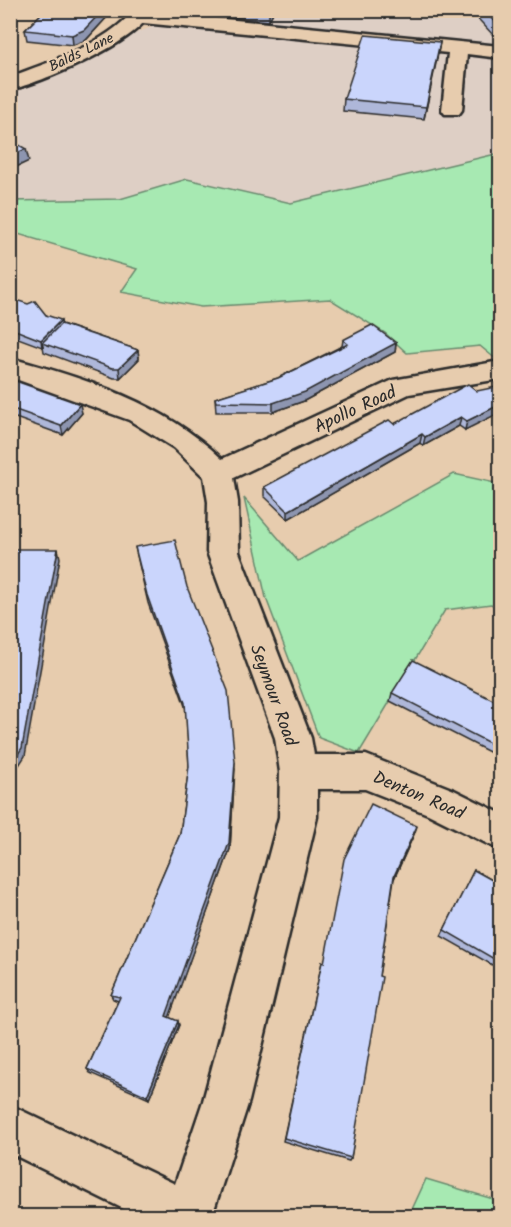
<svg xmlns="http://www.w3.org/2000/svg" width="511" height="1227" viewBox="0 0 511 1227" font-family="Kalam,sans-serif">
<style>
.built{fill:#decfc5}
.green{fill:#a7e9b2;stroke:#698a6e;stroke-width:1.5}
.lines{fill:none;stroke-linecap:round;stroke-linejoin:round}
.minor-casing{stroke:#2b2b2b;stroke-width:5}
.minor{fill:#e7ccae;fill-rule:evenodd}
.wall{fill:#aeb7d9;stroke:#2b2b2b;stroke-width:1.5}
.shaded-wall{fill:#8d95b0;stroke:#2b2b2b;stroke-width:1.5}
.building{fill:#cad5fc;stroke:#2b2b2b;stroke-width:1.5}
.labels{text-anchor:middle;stroke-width:5;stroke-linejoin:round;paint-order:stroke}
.far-street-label{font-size:15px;fill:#2b2b2b;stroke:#e7ccae}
.street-label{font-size:18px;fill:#2b2b2b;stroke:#e7ccae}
</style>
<rect width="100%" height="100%" fill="#e7ccae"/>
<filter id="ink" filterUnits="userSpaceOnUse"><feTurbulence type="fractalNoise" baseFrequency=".0167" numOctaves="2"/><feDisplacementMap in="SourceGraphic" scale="12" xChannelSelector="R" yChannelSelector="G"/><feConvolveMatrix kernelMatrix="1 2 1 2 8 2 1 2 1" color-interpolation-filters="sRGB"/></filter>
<g filter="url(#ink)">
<path class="built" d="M167,11H500V153L291,203L187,179L120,199L11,201V94L138,32L167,22L330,39L334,29Z"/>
<path class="green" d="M500,153V359L497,360L480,346L407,353L385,333L330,299L201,307L121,292L137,269L11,232L10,201L120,199L187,179L291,203Z
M454,474L500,484V609L491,604L445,610L359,753L319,738L266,598L244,498L298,561Z
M426,1179L500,1201V1216H409Z"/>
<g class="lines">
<g class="minor-casing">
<path id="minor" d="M134,10L500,46V58L467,54L462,110L459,114H445L442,110L448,53L143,23C119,49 45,81 10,90V77C51,61 105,45 134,10Z
M10,358C87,379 164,403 222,459L393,380L500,361V379L409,394L234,478L238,502L239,552L311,738L314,755H366L454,790L500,813V850L428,814L365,789H317V817L249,1101L212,1216H138L10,1153V1105L175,1184L203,1101L279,817L280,772L275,738L207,552L208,502L204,477L174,448L129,420L10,377Z"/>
</g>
<use href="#minor" class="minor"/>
</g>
<path class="wall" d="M45,10H107L108,16L86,40L73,45L27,40L25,30Z
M218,10H274L269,21L218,16Z
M470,10H501V35L494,36Z
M440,42L424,119L343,111L344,99Z
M10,298L46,315L62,324L138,350L139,359L120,378H114L44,352L43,346L42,347L10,335Z
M343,340L396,343L395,352L304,401L273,412H216L215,398L278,378L342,346Z
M10,379L82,413L63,435L10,416Z
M477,391L465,430L459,426L423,446L420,443L288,519L264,496V487L394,424Z
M135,547L235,769L230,849L169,1017L179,1025L149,1099L90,1073L87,1069L118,1001L113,999L111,995L180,834L189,766L186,709L148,603Z
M392,693L501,704V758L390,701Z
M415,832L394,879L351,1158L349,1161L283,1141L322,962L324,963Z
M474,870L501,885V970L441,936Z"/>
<path class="shaded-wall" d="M103,10H107L108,16L86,40L73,45L72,35Z
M269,10H274L269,21Z
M497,24H501V35L494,36Z
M440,42L438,54L424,119L426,107Z
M26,149L29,161L10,170V156Z
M61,320L62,328L42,343L43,346L42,347L41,340Z
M396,343L395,352L304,401L273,412V403Z
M138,350L139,359L120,378L119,368Z
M80,404L82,413L63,435L61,426Z
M501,404V412L465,430L467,421Z
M461,417L459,426L423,446L425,437Z
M422,434L420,443L288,519V511Z
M58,549L60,558L25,756L10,779V766Z
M235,762L230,849L168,1021L166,1016Z
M417,826L415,832L392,883L394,876Z
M178,1021L179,1025L149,1099L147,1096Z"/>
<path class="building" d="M45,10H103L84,30L72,35L25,30Z
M483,10H501V24H497Z
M365,35L440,42L426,107L344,99Z
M10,140L26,149L10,156Z
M10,298L28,304L35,301L46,315L61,320L41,340L10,328Z
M61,324L138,350L119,368H112L42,343Z
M372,325L396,343L305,392L273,403L216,402L215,398L278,378L348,344L343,340Z
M10,379L80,404L61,426L10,408Z
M468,384L477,391L501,386V404L467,421L461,417L425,437L422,434L288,511L264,487L389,420L394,424Z
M175,540L187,587L228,691L235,762L229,843L166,1016L178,1021L147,1096L87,1069L120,997L111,995L180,834L189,766L185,703L147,595L135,547Z
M15,549H58L22,748L10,766V569Z
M413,660L501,704V749L392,693Z
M371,804L417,826L394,876L379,976L382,977L351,1158L284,1138L322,962L324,963L344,859Z
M474,870L501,885V963L444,930Z"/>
</g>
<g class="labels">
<g class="far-street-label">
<text transform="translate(81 52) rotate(-26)" y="5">Balds Lane</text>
</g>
<g class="street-label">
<text transform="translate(355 409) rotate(-25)" y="6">Apollo Road</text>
<text transform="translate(274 695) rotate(70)" y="6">Seymour Road</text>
<text transform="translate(419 795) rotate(23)" y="6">Denton Road</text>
</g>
</g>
<rect width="511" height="1227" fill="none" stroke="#e7ccae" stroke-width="36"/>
<rect x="18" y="18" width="475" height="1191" fill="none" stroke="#2b2b2b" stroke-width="2" filter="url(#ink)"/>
</svg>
